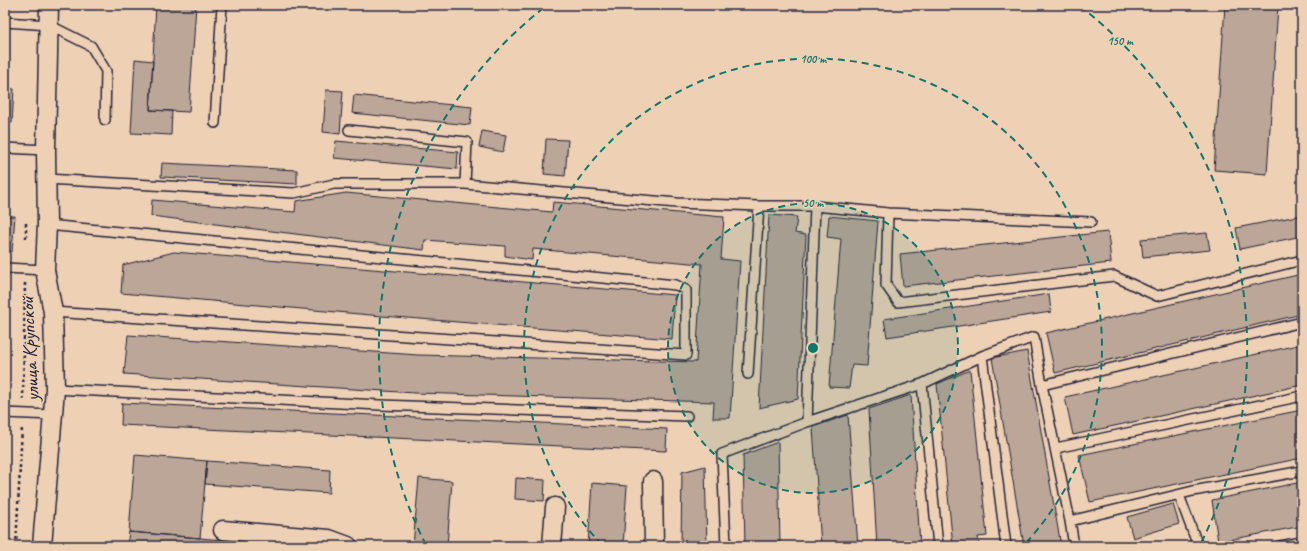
<svg xmlns="http://www.w3.org/2000/svg" width="1307" height="551" viewBox="0 0 1307 551" font-family="Caveat,sans-serif">
<style>
.building{fill:#bba697;stroke:#22223b}
.lines{fill:none;stroke-linecap:round;stroke-linejoin:round}
.service-casing{stroke:#22223b;stroke-width:12}
.minor-casing{stroke:#22223b;stroke-width:21}
.path{stroke:#22223b;stroke-width:2.5;stroke-dasharray:3 3;stroke-linecap:butt}
.service{stroke:#eed1b5;stroke-width:9}
.minor{stroke:#eed1b5;stroke-width:18}
.ring{fill:none;stroke:#0f766e;stroke-width:2;stroke-dasharray:7 5}
.labels{text-anchor:middle;stroke-width:3;stroke-linejoin:round;paint-order:stroke}
.street-label{font-size:20px;fill:#22223b;stroke:#eed1b5}
.centre{fill:#0f766e;stroke:#eed1b5;stroke-width:2}
.ring-label{font-size:12px;text-anchor:middle;font-weight:bold;fill:#0f766e;stroke:#eed1b5;stroke-width:3;stroke-linejoin:round;paint-order:stroke}
</style>
<rect width="100%" height="100%" fill="#eed1b5"/>
<filter id="ink" filterUnits="userSpaceOnUse"><feTurbulence type="fractalNoise" baseFrequency=".025" numOctaves="2"/><feDisplacementMap in="SourceGraphic" scale="8" xChannelSelector="R" yChannelSelector="G"/><feConvolveMatrix kernelMatrix="1 2 1 2 8 2 1 2 1" color-interpolation-filters="sRGB"/></filter>
<g filter="url(#ink)">
<path class="building" d="M156,5H196L189,112L150,110Z
M1225,5L1278,6L1267,174L1214,170Z
M135,59L153,61L150,110L172,111L171,135L131,133Z
M5,88L14,89L12,123L5,122Z
M326,90L343,91L340,134L323,132Z
M354,95L472,107L470,125L352,113Z
M482,131L506,135L503,152L479,147Z
M546,139L568,140L565,176L544,174Z
M336,141L458,152L457,169L334,158Z
M162,163L297,170V184L161,177Z
M346,193L552,212L553,202L724,217L721,259L740,261L730,418H713L714,402L415,393L124,374L128,335L418,355L696,362L702,264L533,249L532,260L505,256V246L425,240L424,250L151,216L152,200L295,212L296,201Z
M769,215L797,217L795,233L806,235L798,399L759,408Z
M1302,215V236L1240,249L1236,228Z
M5,216H15L12,252L5,251Z
M829,216L878,221L867,366L852,365L849,388L829,387L841,239L827,237Z
M1108,232L1111,263L903,286L900,254Z
M1207,233L1210,250L1143,257L1141,239Z
M174,252L675,295L672,339L382,316L121,293L123,265Z
M1302,274V314L1055,373L1046,333Z
M1049,294L1051,312L887,337L884,319Z
M1302,344V385L1073,435L1065,397Z
M1027,351L1061,546H1024L992,358Z
M970,370L987,536L978,537L979,546H953L937,384Z
M911,395L920,546H877L869,409Z
M122,403L667,429L666,451L121,425Z
M1302,410V458L1090,502L1079,455Z
M848,415L858,546H821L813,427Z
M778,442L780,546H745L743,455Z
M135,455L207,461L200,538L129,532Z
M207,461L330,470L329,493L205,484Z
M705,466L707,546H681L682,472Z
M419,478L452,481L447,546H413Z
M516,478L545,480L544,501L515,499Z
M1302,482V526L1218,542L1212,500Z
M592,483L627,486L623,546H588Z
M1173,504L1179,524L1133,538L1127,517Z
M129,532L200,538L290,546H127Z"/>
<g class="lines">
<g class="service-casing">
<path id="service" d="M5,22L49,25L91,46L106,71L105,120
M215,123L222,5
M349,130L467,142L465,184
M5,148L46,150
M46,179L294,193L334,184H465L677,203L759,206H815L888,213L1091,222
M888,213L886,285L898,302L1114,276L1157,296L1302,260
M47,225L676,285L686,290V355L53,312
M5,268L45,270
M982,356L1006,546
M748,374L759,206
M922,384L938,546
M1042,385L1070,521L1193,491L1302,471
M55,389L380,405L687,416
M5,413L53,415
M807,422L815,206
M1056,448L1302,396
M1179,495L1198,546
M1070,521L1074,546
M726,546L722,454L807,422L922,384L982,356L1034,337L1042,385L1302,322
M1280,546L1302,542"/>
</g>
<g class="minor-casing">
<path id="minor" d="M653,481L654,546
M223,530L329,539L348,546
M42,546L55,389L53,312L45,270L47,225L46,150L49,5
M552,546L555,507"/>
</g>
<path class="path" d="M26,238V221
M23,400L25,283
M16,546L22,427"/>
<use href="#service" class="service"/>
<use href="#minor" class="minor"/>
</g>
</g>
<circle cx="813" cy="348" r="145" fill="#0f766e" fill-opacity=".12"/>
<g class="ring">
<circle cx="813" cy="348" r="145"/>
<path d="M602 545A289 289 0 1 1 1024 545"/>
<path d="M426 545A434 434 0 0 1 546 6M1080 6A434 434 0 0 1 1200 545"/>
</g>
<g class="labels">
<g class="street-label">
<text transform="translate(29 349) rotate(-93)" y="7">улица Крупской</text>
</g>
</g>
<circle cx="813" cy="348" r="6" class="centre"/>
<g class="ring-label">
<text x="1120" y="45">150 m</text>
<text x="813" y="63">100 m</text>
<text x="813" y="207">50 m</text>
</g>
<rect width="1307" height="551" fill="none" stroke="#eed1b5" stroke-width="20"/>
<rect x="10" y="10" width="1287" height="531" fill="none" stroke="#22223b" stroke-width="1.5" filter="url(#ink)"/>
</svg>
